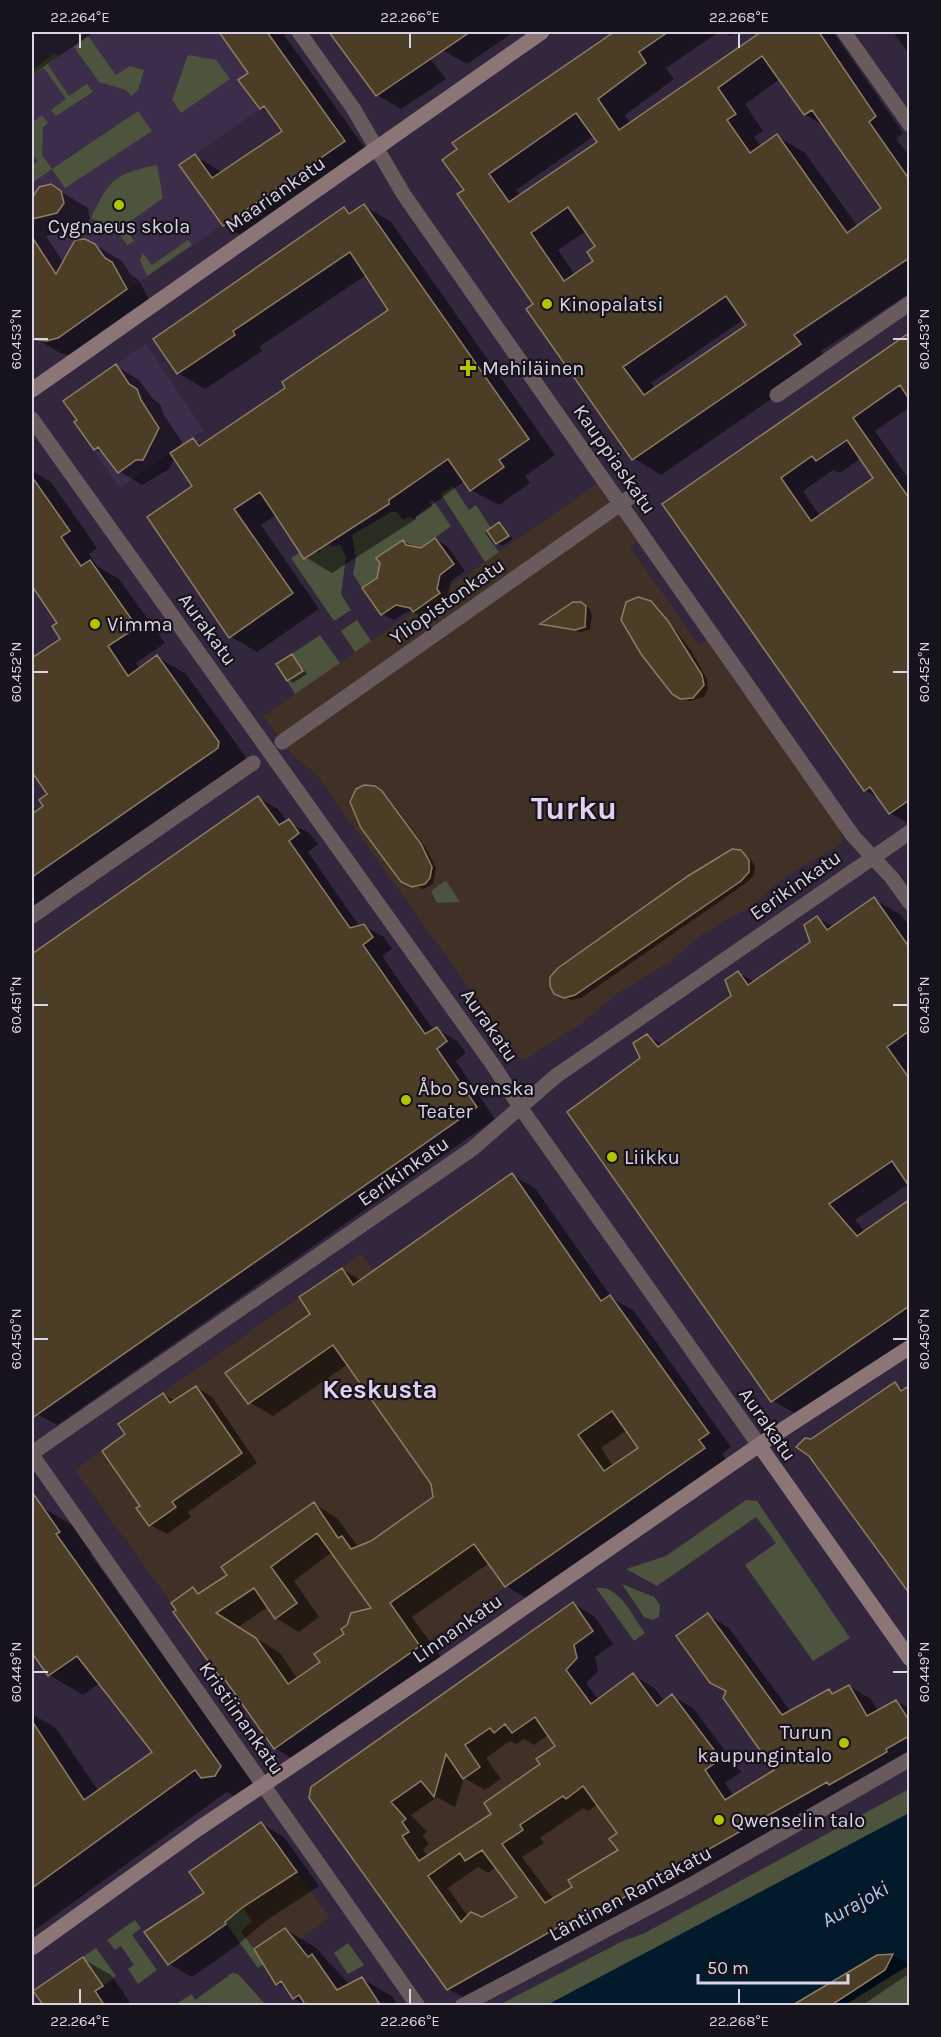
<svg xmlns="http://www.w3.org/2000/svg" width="941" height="2037" viewBox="0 0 941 2037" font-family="Karla,sans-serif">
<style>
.commercial{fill:#403025}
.built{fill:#3c2e4a}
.green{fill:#4d543d}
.water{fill:#011a2c}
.shadow{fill:#0007;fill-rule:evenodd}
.building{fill:#4c3d26;stroke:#8e7d64;stroke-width:1.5;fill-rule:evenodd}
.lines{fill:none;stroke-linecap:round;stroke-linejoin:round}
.street{stroke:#695b5d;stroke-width:15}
.secondary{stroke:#8b7577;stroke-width:15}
.ticks{fill:none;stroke:#dad3e1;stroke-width:2}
.poi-dot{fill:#b0c500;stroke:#17131c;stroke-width:2}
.labels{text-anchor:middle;stroke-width:4.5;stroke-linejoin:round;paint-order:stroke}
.street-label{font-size:20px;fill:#dad3e1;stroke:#17131c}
.poi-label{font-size:20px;fill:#dad3e1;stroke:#17131c;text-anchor:start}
.water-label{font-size:21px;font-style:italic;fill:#9ed2fa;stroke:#17131c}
.district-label{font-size:26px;font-weight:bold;fill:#e0d2ef;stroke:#17131c}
.town-label{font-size:32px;font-weight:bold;fill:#e0d2ef;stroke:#17131c}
.neatline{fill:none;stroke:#dad3e1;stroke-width:2}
.ticks-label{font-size:15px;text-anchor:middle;fill:#dad3e1}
</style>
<rect width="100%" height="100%" fill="#32273d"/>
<path class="commercial" d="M597,484L637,542L630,547L699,645L706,640L840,830L843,843L782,879L753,905L701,935L670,962L615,995L585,1021L525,1060L518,1057L316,774L292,755L263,716Z
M512,1173L601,1301L709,1433L700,1440L705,1448L274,1749L223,1677L221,1679L174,1612L176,1610L75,1470L125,1434L118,1424L361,1254L373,1270Z
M517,1643L666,1873L565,1931L561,1926L447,1990L309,1798L311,1787Z
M261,1822L330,1918L258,1968L189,1872Z"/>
<path class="built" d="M32,32H267L302,80L179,165L222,225L62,336L46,341L32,338V165L37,161L32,153Z
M146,344L204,430L120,488L74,422L76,420L63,401Z"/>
<path class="green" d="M88,36L116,75L130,66L144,70L138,90L131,96L126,90L99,82L74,47Z
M55,53L59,56L48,65L69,96L87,84L93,92L56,116L51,110L66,99L44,68L32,75V70Z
M188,55L216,60L230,79L181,113L172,100Z
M138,111L152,131L65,188L52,169L32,183V165L37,161L32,153V123L42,115L48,123L43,127L42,155L52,169Z
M157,165L163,198L124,226L134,241L127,245L115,228L91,218C110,179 114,174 157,165Z
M188,240L192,245L147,276L140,260L143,253L152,265Z
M453,486L469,510L476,505L491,528L485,533L499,552L485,562L441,494Z
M433,500L451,526L421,548L406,545L403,540L376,558L380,563L377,578L362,588L353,574L356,558L352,535L391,512H397L403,520L409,517L413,519L433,506L429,502Z
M328,542L331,547L340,545L346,557L341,594L351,610L334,621L291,558L300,552L316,550L318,553L321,551L319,548Z
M357,620L371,641L355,652L341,631Z
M320,635L340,663L295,694L287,681L302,670L292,654Z
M445,881L447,882L460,902L437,903L431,891Z
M746,1500L757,1501L850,1638L813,1661L745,1565L776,1543L756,1517L657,1586L626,1569L666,1556Z
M622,1584L654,1597L660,1605L659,1617L653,1620L644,1617Z
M596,1588C619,1584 633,1617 645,1633L634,1641Z
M909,1789V2005L497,2006L625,1940L643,1934Z
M244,1908L252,1922L241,1931L264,1964L258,1968L225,1922Z
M135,1920L141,1928L132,1935L157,1970L138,1984L128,1969L134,1965L121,1946L115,1950L107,1940Z
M348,1943L364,1965L348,1974L334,1953Z
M96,1948L116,1976L103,1986L83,1957Z
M232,1973L238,1974L266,2005H208L205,2002L202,2005H174L192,1994L195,2000Z"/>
<path class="water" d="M909,1813V1965L845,2005L545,2006Z"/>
<path class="shadow" d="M32,32H94L32,75Z
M223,32H282L371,157L251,241L224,225L195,156L223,173L284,132L272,115L261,108L250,73Z
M331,32H408L446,79L401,109L377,95Z
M429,32H514L467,64L442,50Z
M616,32H719L666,68L674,79L625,115L631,124L763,32H833L903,133L896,139L910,157V293L821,351L828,360L661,475L633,458L535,304L466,190L459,150L454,143ZM780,79L805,114L824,126L883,209L858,227L805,153L777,136L762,147L754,137L763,131L745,104ZM594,136L599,143L521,196L516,190ZM586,231L597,247L595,261L575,275L558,250ZM744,319L748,325L655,389L651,383Z
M724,32H737L731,36Z
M893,32H910V55Z
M51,186L88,208L90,219L84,228L46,236L63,262L75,241L95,245L122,261L131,275L138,279L152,305L73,356L60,353L32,336V201L40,188Z
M364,206L391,222L555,455L525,476L530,483L499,505L471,490L465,481L416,516V519L332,573L305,557L277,514L261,525L319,609L257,652L230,636L194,486L175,457L169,469L142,485L119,471L107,456L95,449L116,366L139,380L153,399L160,404L164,415L182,442L178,450L193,440L203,445L287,388L391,311L366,275L259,347L262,351L205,389L178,373L344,209L352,214Z
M910,335V407L875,431L910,481V824L890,813L880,799L865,790L664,505ZM861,458L875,478L820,516L803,491L833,470L840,473Z
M32,471L51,482L97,548L89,554L97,566L119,579L165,643L136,663L140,669L157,657L186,674L247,759L32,913V812L44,805L49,795L32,769V660L63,639L59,623L45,592L32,573Z
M499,524L513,539L502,546L497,543Z
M435,539L447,546L465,571L451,581L448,596L451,600L426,617L408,611L394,620L382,614L378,579L403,541L421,549Z
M650,602L656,605L690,649L707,679L708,689L704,697L690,701L679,696Z
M584,605L589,608L592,615L590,629L581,632L543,624Z
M292,656L307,674L293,683L288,680Z
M370,786L387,796L426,848L436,868L433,884L423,889L402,881L378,851L352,808V799Z
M258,798L278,809L287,822L309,833L318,844L308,852L360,927L364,926L384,937L392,949L382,956L434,1031L437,1029L457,1041L466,1053L456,1061L495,1119L57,1425L37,1414L32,1406V956Z
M737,851L750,858L755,867L754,875L746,883L581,998L571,1000L553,990Z
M874,899L901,915L910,927V1183L855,1220L865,1232L910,1202V1339L799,1416L772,1400L642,1058L647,1036L663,1045L733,997L738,973L755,982L812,943L817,918L834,927Z
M512,1175L535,1188L612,1298L634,1311L731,1447L722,1454L727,1462L529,1600L506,1586L489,1563L412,1617L443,1660L298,1762L275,1748L228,1682L222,1678L193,1589L201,1594L229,1576L314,1504L337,1518L359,1548L372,1542L435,1498L432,1484L348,1364L273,1416L249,1402L342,1269L362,1281ZM627,1430L640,1448L613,1466L601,1448ZM332,1552L373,1609L322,1662L298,1680L280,1653L238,1627L268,1607L276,1618L299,1632L319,1617L294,1581Z
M895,1384L905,1390L910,1387V1594L810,1455L812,1440Z
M196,1387L212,1397L257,1463L188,1512L191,1517L167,1534L150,1525L142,1506L128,1435L163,1394L175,1401Z
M40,1506L74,1526L93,1552L90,1554L250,1776L254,1790L236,1797L227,1792L32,1932V1838L39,1833L35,1828L32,1831V1714L56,1728L99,1792L155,1752L100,1683L83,1695L49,1675L32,1651V1512Z
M574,1604L595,1617L613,1644L595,1657L598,1671L586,1683L599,1700L633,1675L654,1688L665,1702L672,1696L693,1708L741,1772L725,1783L734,1796L776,1770L728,1692L708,1615L729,1628L791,1712L829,1690L835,1694L849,1686L871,1699L878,1711L896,1701L910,1709V1761L470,2001L448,1989L311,1797ZM549,1734L557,1747L542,1765L493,1814L428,1857L423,1849L429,1844L422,1835L427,1832L411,1815L437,1797L455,1807L464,1778L485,1790L501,1779L486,1758L510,1741L516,1744L524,1739L534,1745ZM598,1804L619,1834L620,1850L574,1887L554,1900L522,1857L544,1843L540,1838L583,1808L588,1811ZM478,1867L488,1873L496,1867L519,1898L482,1919L468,1917L448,1888Z
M261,1824L284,1837L319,1886L267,1920L235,1947L192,1977L169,1964L206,1893Z
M285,1929L315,1947L350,1985L362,1979L392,1996L398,2006H307L294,1998L289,1991L277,1983Z
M893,1955L910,1965L907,1975L861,2006H801L877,1956Z
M83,1959L111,1975L130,2002L124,2006H51Z"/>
<path class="building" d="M219,32H267L345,141L223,226L179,165L195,154L212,178L282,131L264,106L260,109L238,80L248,73Z
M329,32H470L376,96Z
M614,32H668L639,52L646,63L598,99L619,130L761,32H819L876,116L869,122L909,179V258L794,335L801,344L632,460L526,309L533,304L457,194L464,190L442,160L457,149L452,143ZM762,56L804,115L812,110L881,208L847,233L777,134L750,153L727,120L736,114L718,88ZM576,113L597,142L509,202L489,174ZM568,207L595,246L587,252L593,261L564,281L531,233ZM726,296L746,325L644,395L623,367Z
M51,184L61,191L64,203L57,213L32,219V198L39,187Z
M364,204L529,439L499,460L504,467L470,491L448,459L389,500V504L304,559L260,492L234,509L293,593L229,638L147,517L192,486L170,453L193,438L199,446L285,388L282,382L388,310L350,252L233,331L235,335L177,374L153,339L344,207L349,214Z
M32,237L56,274L75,240L85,239L95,244L105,258L112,262L127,289L58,338L46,341L32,339Z
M909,333V399L900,385L853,418L909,498V800L889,814L870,787L864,791L662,504ZM847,440L873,478L811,521L781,478L812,456L816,461Z
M116,364L129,384L137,389L141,400L159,428L143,460H136L118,473L98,447L94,450L74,422L77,420L63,401Z
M32,477L70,531L61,537L81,566L90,560L137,627L108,646L128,676L157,655L219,742L218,748L32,877V814L43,806L39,800L47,794L32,772V658L60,639L52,626L57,623L32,586Z
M499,522L509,536L496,544L487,531Z
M435,538L454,564L440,575L437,589L440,593L413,612L410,608L396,605L381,615L362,588L377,578L380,563L376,558L403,540L406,545L421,548Z
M638,597L651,601L668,621L702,675L704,685L693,698L680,699L672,694L641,654L621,620L626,602Z
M573,602H581L586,606L585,627L575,630L540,624Z
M292,654L303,671L287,681L276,664Z
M364,785L375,786L382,791L421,844L432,867L430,878L425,884L412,887L401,882L361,828L350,802L356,789Z
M258,796L279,825L289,819L299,833L289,841L350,928L364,924L373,937L363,945L425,1034L437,1027L447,1041L437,1049L477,1107L32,1418V954Z
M732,849L741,850L749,860V872L741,881L575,995L564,998L554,994L550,986V977L558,968L688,876Z
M874,897L909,947V1031L887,1047L909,1078V1186L892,1161L829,1204L857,1236L909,1200V1306L771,1402L567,1112L640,1058L633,1043L647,1034L658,1047L731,996L725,980L738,971L748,985L810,942L804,925L817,916L827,930Z
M512,1173L601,1301L610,1295L709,1433L699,1440L705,1448L505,1587L474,1544L390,1603L420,1646L274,1749L223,1677L221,1679L173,1612L176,1610L171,1603L193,1587L198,1594L227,1575L221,1567L314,1502L338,1538L342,1536L351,1549L371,1541L433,1497L431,1484L333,1345L248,1404L225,1373L310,1314L299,1297L314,1287L342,1268L353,1285ZM612,1411L638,1448L604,1471L578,1435ZM317,1533L371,1608L351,1613L347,1625L341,1629L344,1634L314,1654L320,1662L288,1684L256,1638L216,1613L254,1588L275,1619L297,1603L271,1567Z
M895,1382L901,1391L909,1386V1593L809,1456L796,1447L805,1438L811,1439Z
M196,1386L242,1453L172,1502L176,1507L149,1526L136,1508L140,1506L102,1451L125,1434L118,1424L163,1393L170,1403Z
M32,1492L60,1532L56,1534L221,1766L215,1776L201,1778L195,1770L32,1888V1721L84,1800L152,1752L77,1656L48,1676L32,1653Z
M573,1602L593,1631L574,1645L577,1658L566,1670L591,1704L633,1673L657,1706L672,1694L721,1759L705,1770L725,1800L774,1770L723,1698L726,1691L710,1683L676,1636L708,1613L782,1715L829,1689L832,1694L849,1685L867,1716L896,1700L909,1720V1736L886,1749L887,1752L829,1785L827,1782L565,1931L562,1925L447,1990L309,1798L311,1787ZM535,1717L555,1746L536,1759L540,1764L484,1803L491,1814L419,1861L402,1836L409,1832L402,1822L406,1819L391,1802L421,1781L434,1797L446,1754L463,1779L480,1767L465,1745L490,1728L494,1733L505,1724L512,1733ZM583,1786L617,1833L609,1839L618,1850L568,1880L572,1887L545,1903L502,1844L523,1830L520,1825L563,1796L566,1799ZM482,1850L517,1897L482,1917L471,1912L461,1922L428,1876L460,1853L465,1861Z
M261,1822L297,1872L243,1907L225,1922L226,1924L168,1965L144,1932L204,1893L189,1872Z
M285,1928L308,1957L312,1954L337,1990L362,1977L381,2006H306L299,1995L293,1999L281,1981L276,1985L254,1949Z
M893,1954L885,1970L830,2006H791L877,1955Z
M83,1957L103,1986L95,1991L105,2006H44L33,1991Z"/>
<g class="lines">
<path class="street" d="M299,32L353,108L404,195L853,836L892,878L910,903
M844,32L910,125
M777,395L910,303
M32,419L493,1065L520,1107L759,1445
M282,742L636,493
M32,916L253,763
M32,1453L472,1149L556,1076L910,832
M32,1455L418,2006
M462,2006L689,1886L910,1759"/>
<path class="secondary" d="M32,390L542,32
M759,1445L910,1659
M32,1948L198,1829L443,1664L759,1445L910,1347"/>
</g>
<path class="ticks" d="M80,33V48M410,33V48M739,33V48M33,339H48M893,339H908M33,672H48M893,672H908M33,1005H48M893,1005H908M33,1339H48M893,1339H908M33,1672H48M893,1672H908M80,1989V2004M410,1989V2004M739,1989V2004"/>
<g class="poi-dot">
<circle cx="119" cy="205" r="6"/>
<circle cx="547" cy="304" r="6"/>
<path d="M465 359h6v6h6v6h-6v6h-6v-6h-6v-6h6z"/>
<circle cx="95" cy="624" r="6"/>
<circle cx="406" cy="1100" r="6"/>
<circle cx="612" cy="1157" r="6"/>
<circle cx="844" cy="1743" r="6"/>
<circle cx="719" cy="1820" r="6"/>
</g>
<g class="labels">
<g class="street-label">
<text transform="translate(275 194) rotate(-35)" y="7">Maariankatu</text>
<text transform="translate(615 459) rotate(55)" y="7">Kauppiaskatu</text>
<text transform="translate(447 601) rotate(-35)" y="7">Yliopistonkatu</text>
<text transform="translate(208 629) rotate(54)" y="7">Aurakatu</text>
<text transform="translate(795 885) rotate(-35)" y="7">Eerikinkatu</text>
<text transform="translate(490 1025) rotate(55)" y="7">Aurakatu</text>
<text transform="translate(403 1171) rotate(-35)" y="7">Eerikinkatu</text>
<text transform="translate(768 1424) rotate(55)" y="7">Aurakatu</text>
<text transform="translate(457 1628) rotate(-35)" y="7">Linnankatu</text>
<text transform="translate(242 1718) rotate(55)" y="7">Kristiinankatu</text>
<text transform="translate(630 1893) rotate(-28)" y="7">Läntinen Rantakatu</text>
</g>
<g class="poi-label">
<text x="119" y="233" text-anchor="middle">Cygnaeus skola</text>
<text x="559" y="311">Kinopalatsi</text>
<text x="482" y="375">Mehiläinen</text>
<text x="107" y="631">Vimma</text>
<text x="418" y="1095">Åbo Svenska<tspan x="418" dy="23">Teater</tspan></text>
<text x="624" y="1164">Liikku</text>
<text x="832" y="1739" text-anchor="end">Turun<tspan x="832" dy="23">kaupungintalo</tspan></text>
<text x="731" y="1827">Qwenselin talo</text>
</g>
<g class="water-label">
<text transform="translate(855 1904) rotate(-29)" y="7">Aurajoki</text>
</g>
<g class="district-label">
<text x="380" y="1398">Keskusta</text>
</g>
<g class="town-label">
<text x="574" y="819">Turku</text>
</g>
</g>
<rect width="941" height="2037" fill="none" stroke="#17131c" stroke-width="66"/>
<path d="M698 1974v9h150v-9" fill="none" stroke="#dad3e1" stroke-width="3"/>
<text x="707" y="1974" font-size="18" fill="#dad3e1" stroke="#17131c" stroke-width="4.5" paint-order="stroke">50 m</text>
<rect x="33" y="33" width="875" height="1971" class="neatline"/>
<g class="ticks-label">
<text x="80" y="22">22.264°E</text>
<text x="410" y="22">22.266°E</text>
<text x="739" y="22">22.268°E</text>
<text transform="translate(16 339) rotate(-90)" y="5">60.453°N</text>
<text transform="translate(924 339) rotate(-90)" y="5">60.453°N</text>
<text transform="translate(16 672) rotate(-90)" y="5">60.452°N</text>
<text transform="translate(924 672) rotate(-90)" y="5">60.452°N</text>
<text transform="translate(16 1005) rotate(-90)" y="5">60.451°N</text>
<text transform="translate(924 1005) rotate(-90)" y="5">60.451°N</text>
<text transform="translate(16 1339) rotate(-90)" y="5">60.450°N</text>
<text transform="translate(924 1339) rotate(-90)" y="5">60.450°N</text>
<text transform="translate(16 1672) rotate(-90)" y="5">60.449°N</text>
<text transform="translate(924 1672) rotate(-90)" y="5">60.449°N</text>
<text x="80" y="2026">22.264°E</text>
<text x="410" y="2026">22.266°E</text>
<text x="739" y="2026">22.268°E</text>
</g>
</svg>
